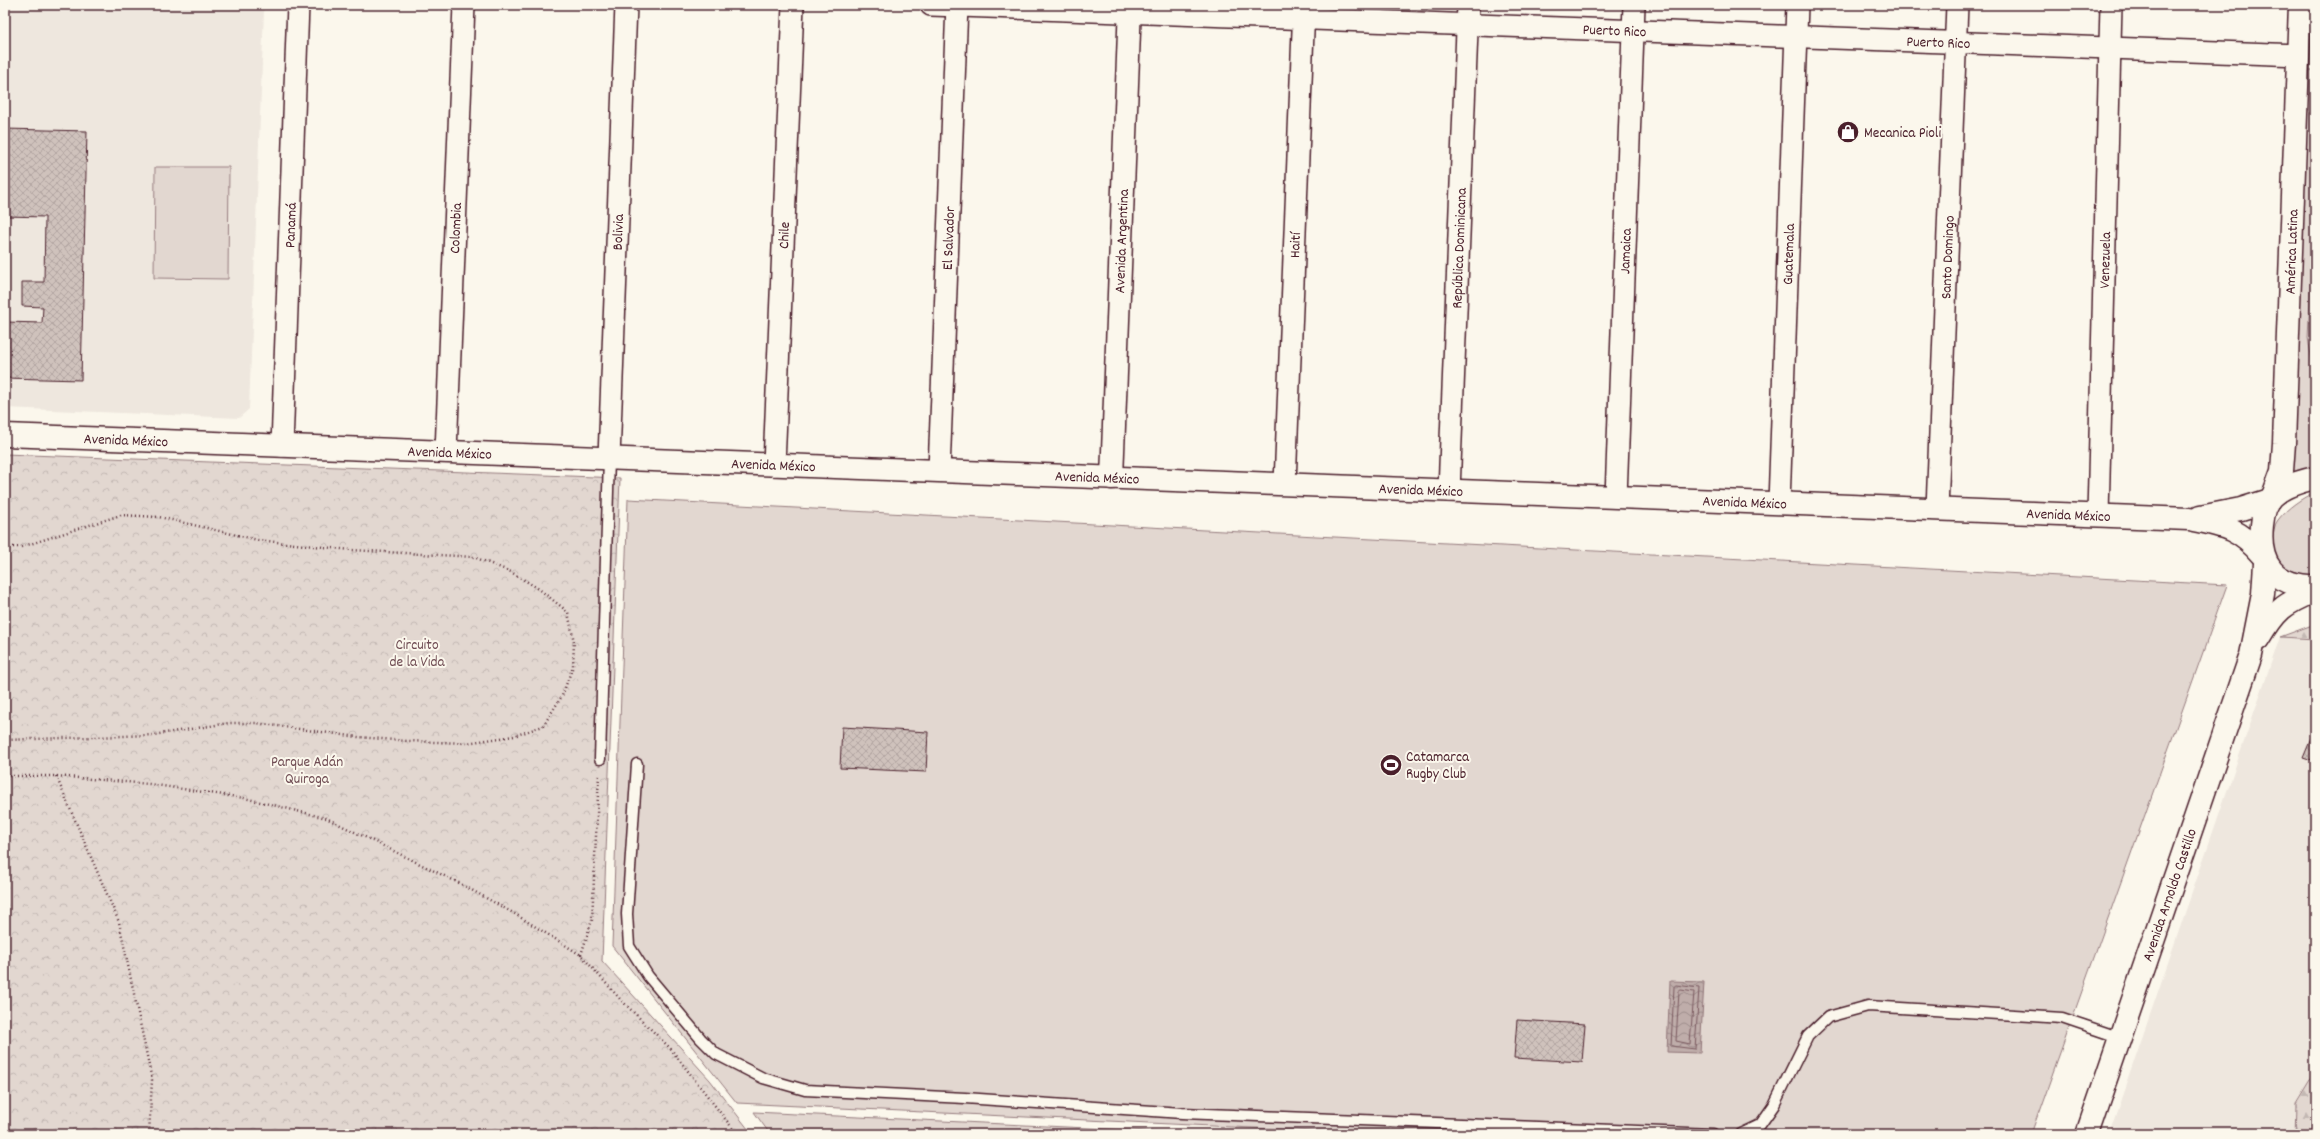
<svg xmlns="http://www.w3.org/2000/svg" width="2320" height="1139" viewBox="0 0 2320 1139" font-family="Dekko,sans-serif">
<style>
.built{fill:#eee7de}
.green{fill:#e2d7d0;stroke:#967b7e}
.forest{fill:url(#forest-firs);stroke:#967b7e}
.park{fill:url(#park-crowns);stroke:#967b7e}
.water{fill:url(#water-waves);stroke:#907477}
.lines{fill:none;stroke-linecap:round;stroke-linejoin:round}
.shore{stroke:#79585e;stroke-width:1}
.building{fill:url(#building-cross-hatch);stroke:#4a1f2b}
.lane-casing{stroke:#4a1f2b;stroke-width:13}
.street-casing{stroke:#4a1f2b;stroke-width:24}
.secondary-casing{stroke:#4a1f2b;stroke-width:25}
.path{stroke:#4a1f2b;stroke-width:2.5;stroke-dasharray:1 3;stroke-linecap:butt}
.lane{stroke:#fbf7ec;stroke-width:10}
.street{stroke:#fbf7ec;stroke-width:21}
.secondary{stroke:#fbf7ec;stroke-width:22}
.labels{text-anchor:middle;stroke-width:4;stroke-linejoin:round;paint-order:stroke}
.street-label{font-size:15px;fill:#4a1f2b;stroke:#fbf7ec}
.poi-label{font-size:15px;fill:#4a1f2b;stroke:#fbf7ec;text-anchor:start}
.park-label{font-size:15px;fill:#704d54;stroke:#fbf7ec}
</style>
<defs>
<pattern id="forest-firs" width="22" height="20" patternUnits="userSpaceOnUse"><rect width="22" height="20" fill="#e2d7d0"/><path d="M5 1l3.5 6h-7zM16 11l3.5 6h-7z" fill="#c3b8b3"/></pattern>
<pattern id="park-crowns" width="20" height="18" patternUnits="userSpaceOnUse"><rect width="20" height="18" fill="#e2d7d0"/><path d="M2 6a3 3 0 1 1 6 0M12 15a3 3 0 1 1 6 0" fill="none" stroke="#c3b8b3"/></pattern>
<pattern id="water-waves" width="16" height="10" patternUnits="userSpaceOnUse"><rect width="16" height="10" fill="#bfadaa"/><path d="M0 5q4-4 8 0t8 0" fill="none" stroke="#9d8c8b"/></pattern>
<pattern id="building-cross-hatch" width="8" height="8" patternUnits="userSpaceOnUse"><rect width="8" height="8" fill="#cfc2bc"/><path d="M0 0l8 8M0 8l8-8" fill="none" stroke="#b3a6a2"/></pattern>
</defs>
<rect width="100%" height="100%" fill="#fbf7ec"/>
<filter id="ink" filterUnits="userSpaceOnUse"><feTurbulence type="fractalNoise" baseFrequency=".025" numOctaves="2"/><feDisplacementMap in="SourceGraphic" scale="8" xChannelSelector="R" yChannelSelector="G"/><feConvolveMatrix kernelMatrix="1 2 1 2 8 2 1 2 1" color-interpolation-filters="sRGB"/></filter>
<g filter="url(#ink)">
<path class="built" d="M5,5H259L264,10L249,409L239,418L5,408Z
M2280,637L2315,639V1071L2295,1104L2294,1134H2109Z"/>
<path class="green" d="M2307,70H2315V196L2308,338L2315,378V465L2294,475L2291,472Z
M155,167H229L228,279L154,278Z
M2315,492V576C2292,573 2274,567 2273,541C2273,534 2274,525 2278,520C2287,508 2302,498 2315,492Z
M628,499L2227,585L2031,1134H1376L737,1103L612,946Z
M754,1112L1212,1134H770Z"/>
<path class="forest" d="M2315,624V639L2280,637Z
M2315,1071V1134H2294L2295,1104Z"/>
<path class="park" d="M5,454L620,478L602,961L710,1080L752,1134H5Z"/>
<path class="water" d="M1670,981L1704,982L1700,1053L1667,1052Z"/>
<g class="lines">
<path class="shore" d="M1676,985L1699,988L1695,1049L1671,1046L1674,987Z
M1681,990L1694,992L1690,1044L1676,1041L1679,992Z"/>
</g>
<path class="building" d="M5,129L87,131L81,380L5,378V322L42,323L43,307L22,306V282H44L45,217L5,216Z
M842,727L928,732L926,772L840,768Z
M2315,729V762L2303,758Z
M1517,1020L1585,1024L1582,1062L1514,1058Z
M916,1132V1134H854V1133Z"/>
<g class="lines">
<g class="lane-casing">
<path id="lane" d="M600,759L609,458
M637,764L627,914L629,946L648,976L701,1039L716,1054L763,1078L805,1090L965,1098L1182,1113L1713,1134
M1741,1134L1760,1125L1774,1105L1808,1036L1828,1017L1868,1006L2062,1018L2121,1038"/>
</g>
<g class="street-casing">
<g id="street">
<path id="s1" d="M931,5L2298,55"/>
<path id="s2" d="M282,446L298,5"/>
<path id="s3" d="M446,452L464,5"/>
<path id="s4" d="M609,458L626,5"/>
<path id="s5" d="M774,465L793,5"/>
<path id="s6" d="M939,471L957,5"/>
<path id="s7" d="M1285,484L1304,6"/>
<path id="s8" d="M1449,491L1468,5"/>
<path id="s9" d="M1616,497L1634,5"/>
<path id="s10" d="M1779,503L1797,5"/>
<path id="s11" d="M1937,509L1957,5"/>
<path id="s12" d="M2098,515L2111,5"/>
</g>
</g>
<g class="secondary-casing">
<g id="secondary">
<path id="s13" d="M5,435L2189,519C2224,526 2239,528 2263,556"/>
<path id="s14" d="M1112,478L1130,5"/>
<path d="M2315,478C2301,481 2283,487 2273,496C2265,503 2263,515 2262,525C2258,564 2274,586 2315,586"/>
<path id="s15" d="M2273,496L2282,471L2284,443L2300,5"/>
<path d="M2200,517L2241,509L2270,500"/>
<path d="M2259,639C2276,610 2283,604 2315,591"/>
<path id="s16" d="M2087,1134L2251,655L2263,594L2265,563"/>
</g>
</g>
<path class="path" d="M5,547H21L121,515L159,517L258,540L351,550L474,557L511,572L539,589L568,612L574,642L573,666L562,696L543,726L514,736L466,743L407,741L358,737L256,723H229L153,735L5,740
M5,776H56L149,784L244,798L326,818L459,883L515,914L581,955L620,999L670,1048L737,1134
M56,776L119,922L152,1080L149,1134
M581,955L592,920L599,773"/>
<use href="#lane" class="lane"/>
<use href="#street" class="street"/>
<use href="#secondary" class="secondary"/>
</g>
</g>
<defs>
<g id="shop-disc" transform="scale(1.15)"><circle r="9.5" fill="#4a1f2b" stroke="#fbf7ec"/><path d="M-5-2.5h2.3a2.7 3.5 0 0 1 5.4 0H5L5.5 6h-11ZM-1.5-2.5h3a1.5 2.3 0 0 0-3 0Z" fill="#fff"/></g>
<g id="stadium-disc" transform="scale(1.15)"><circle r="9.5" fill="#4a1f2b" stroke="#fbf7ec"/><path d="M0-5a6.5 5 0 1 0 0 10a6.5 5 0 1 0 0-10ZM-3.5-1.8h7v3.6h-7Z" fill="#fff"/></g>
</defs>
<g fill-rule="evenodd">
<use href="#shop-disc" x="1848" y="132"/>
<use href="#stadium-disc" x="1391" y="765"/>
</g>
<g class="labels">
<g class="street-label">
<text dy="5" stroke="none"><textPath href="#s1" startOffset="684">Puerto Rico</textPath></text>
<text dy="5" stroke="none"><textPath href="#s1" startOffset="1008">Puerto Rico</textPath></text>
<text dy="5" stroke="none"><textPath href="#s2" startOffset="221">Panamá</textPath></text>
<text dy="5" stroke="none"><textPath href="#s3" startOffset="224">Colombia</textPath></text>
<text dy="5" stroke="none"><textPath href="#s4" startOffset="226">Bolivia</textPath></text>
<text dy="5" stroke="none"><textPath href="#s5" startOffset="230">Chile</textPath></text>
<text dy="5" stroke="none"><textPath href="#s6" startOffset="233">El Salvador</textPath></text>
<text dy="5" stroke="none"><textPath href="#s14" startOffset="237">Avenida Argentina</textPath></text>
<text dy="5" stroke="none"><textPath href="#s7" startOffset="239">Haití</textPath></text>
<text dy="5" stroke="none"><textPath href="#s8" startOffset="243">República Dominicana</textPath></text>
<text dy="5" stroke="none"><textPath href="#s9" startOffset="246">Jamaica</textPath></text>
<text dy="5" stroke="none"><textPath href="#s15" startOffset="246">América Latina</textPath></text>
<text dy="5" stroke="none"><textPath href="#s10" startOffset="249">Guatemala</textPath></text>
<text dy="5" stroke="none"><textPath href="#s11" startOffset="252">Santo Domingo</textPath></text>
<text dy="5" stroke="none"><textPath href="#s12" startOffset="255">Venezuela</textPath></text>
<text dy="5" stroke="none"><textPath href="#s13" startOffset="121">Avenida México</textPath></text>
<text dy="5" stroke="none"><textPath href="#s13" startOffset="445">Avenida México</textPath></text>
<text dy="5" stroke="none"><textPath href="#s13" startOffset="769">Avenida México</textPath></text>
<text dy="5" stroke="none"><textPath href="#s13" startOffset="1093">Avenida México</textPath></text>
<text dy="5" stroke="none"><textPath href="#s13" startOffset="1417">Avenida México</textPath></text>
<text dy="5" stroke="none"><textPath href="#s13" startOffset="1741">Avenida México</textPath></text>
<text dy="5" stroke="none"><textPath href="#s13" startOffset="2065">Avenida México</textPath></text>
<text dy="5" stroke="none"><textPath href="#s16" startOffset="253">Avenida Arnoldo Castillo</textPath></text>
</g>
<g class="poi-label">
<text x="1864" y="137">Mecanica Pioli</text>
<text x="1406" y="761">Catamarca<tspan x="1406" dy="17">Rugby Club</tspan></text>
</g>
<g class="park-label">
<text x="417" y="649">Circuito<tspan x="417" dy="17">de la Vida</tspan></text>
<text x="307" y="766">Parque Adán<tspan x="307" dy="17">Quiroga</tspan></text>
</g>
</g>
<rect width="2320" height="1139" fill="none" stroke="#fbf7ec" stroke-width="20"/>
<rect x="10" y="10" width="2300" height="1119" fill="none" stroke="#4a1f2b" stroke-width="1.5" filter="url(#ink)"/>
</svg>
